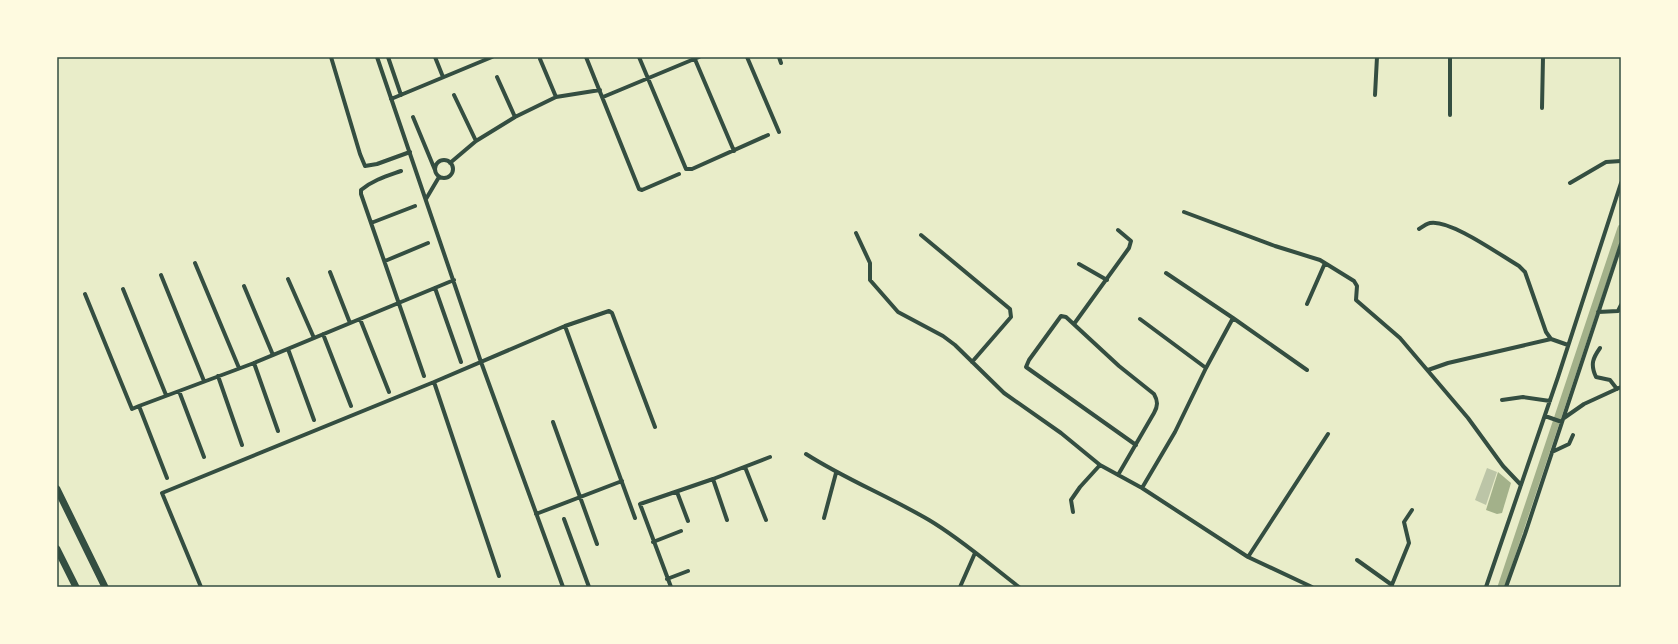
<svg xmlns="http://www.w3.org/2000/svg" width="1678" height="644" viewBox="0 0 1678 644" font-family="Helvetica,sans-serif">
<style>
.water{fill:#a3b18a}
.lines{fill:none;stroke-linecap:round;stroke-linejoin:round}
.canal{stroke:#a3b18a;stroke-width:7}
.building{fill:#bcc5a7}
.minor{stroke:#344e41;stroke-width:4}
.motorway{stroke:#344e41;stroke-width:7}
.neatline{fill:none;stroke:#344e41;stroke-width:1.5}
</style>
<rect width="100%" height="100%" fill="#e9edc9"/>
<path class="water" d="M1498,472L1511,483L1502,513L1497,514L1486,510Z"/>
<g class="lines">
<path class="canal" d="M1501,587L1621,228"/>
</g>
<path class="building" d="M1487,468L1497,472L1486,505L1475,500Z"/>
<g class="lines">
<path class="minor" d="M331,57L360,154L365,166L377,164L410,152
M377,57L481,362L563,587
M388,57L401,95
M435,57L443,77
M586,57L639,189L642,190L679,174
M639,57L686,169H692L768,135
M694,57L734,151
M747,57L779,132
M779,57L781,63
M1450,57V115
M540,59L556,97
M497,77L515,117
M454,95L476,141
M1375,95L1377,57
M603,97L699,57
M391,99L492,57
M1542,108L1543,57
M413,117L435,170
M435 169a9 9 0 1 1 18 0a9 9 0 1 1-18 0Z
M450,163L476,141L515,117L556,97L600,90
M401,171C387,176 373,180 361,190V194L424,376
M1570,183L1606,162L1621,161
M426,199L439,177
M1184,212L1275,246L1320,260L1354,281L1357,286L1356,300L1400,338L1468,418L1503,466L1521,485
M371,223L415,206
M1419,229C1422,227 1426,224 1430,223C1450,219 1500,255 1519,266L1525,272L1546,332L1551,339L1568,345
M856,233L870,263V280L898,312L943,336L955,345L1004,393L1061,433L1100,465L1142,488L1248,557L1312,587
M921,235L1010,309L1011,317L972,362
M385,261L428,243
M195,263L239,368
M1079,264L1107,280
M330,272L350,323
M1166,273L1233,318
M161,275L204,381
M288,279L314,338
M244,286L273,355
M435,288L461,362
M123,289L166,395
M85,294L132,409L139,406
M1307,304L1325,263
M1598,312L1618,311L1621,305
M360,319L389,392
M1140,319L1206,368
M1074,324L1129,248L1131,241L1118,230
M565,326L635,518
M323,334L351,406
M1600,348C1593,358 1590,364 1596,377L1610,380L1617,389
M288,349L314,420
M254,363L278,431
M1428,370L1448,363L1551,339
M218,376L242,445
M179,391L204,457
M1502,400L1523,397L1550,401
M1545,416L1562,422
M1564,418L1584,404L1621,387
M553,422L597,544
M1552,452L1569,444L1573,435
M806,454C845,479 888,496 929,520C961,539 989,564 1019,587
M745,467L766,520
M1118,475L1154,413C1158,406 1158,401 1154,394L1119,366L1066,317L1061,316L1029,360L1026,367L1136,445
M167,478L139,406L254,363L454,280
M713,479L727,520
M1142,488L1175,432L1206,368L1233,318L1307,370
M677,492L688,521
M1073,512L1071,500L1080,487L1100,465
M536,514L622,481
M824,518L836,473
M564,519L589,587
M653,542L681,531
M1248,557L1328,434
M1357,560L1392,585
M499,576L434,382L565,326L609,311L612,313L655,427
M667,579L688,571
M201,587L162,493L434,382
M671,587L640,504L713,479L770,457
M960,587L975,553
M1391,587L1409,543L1404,522L1412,510
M1486,587L1558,377L1621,183
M1506,587L1525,534L1621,244"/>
<path class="motorway" d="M57,489L105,587
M57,549L76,587"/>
</g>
<rect width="1678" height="644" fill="none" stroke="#fefae0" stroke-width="116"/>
<rect x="58" y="58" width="1562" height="528" class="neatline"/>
</svg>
